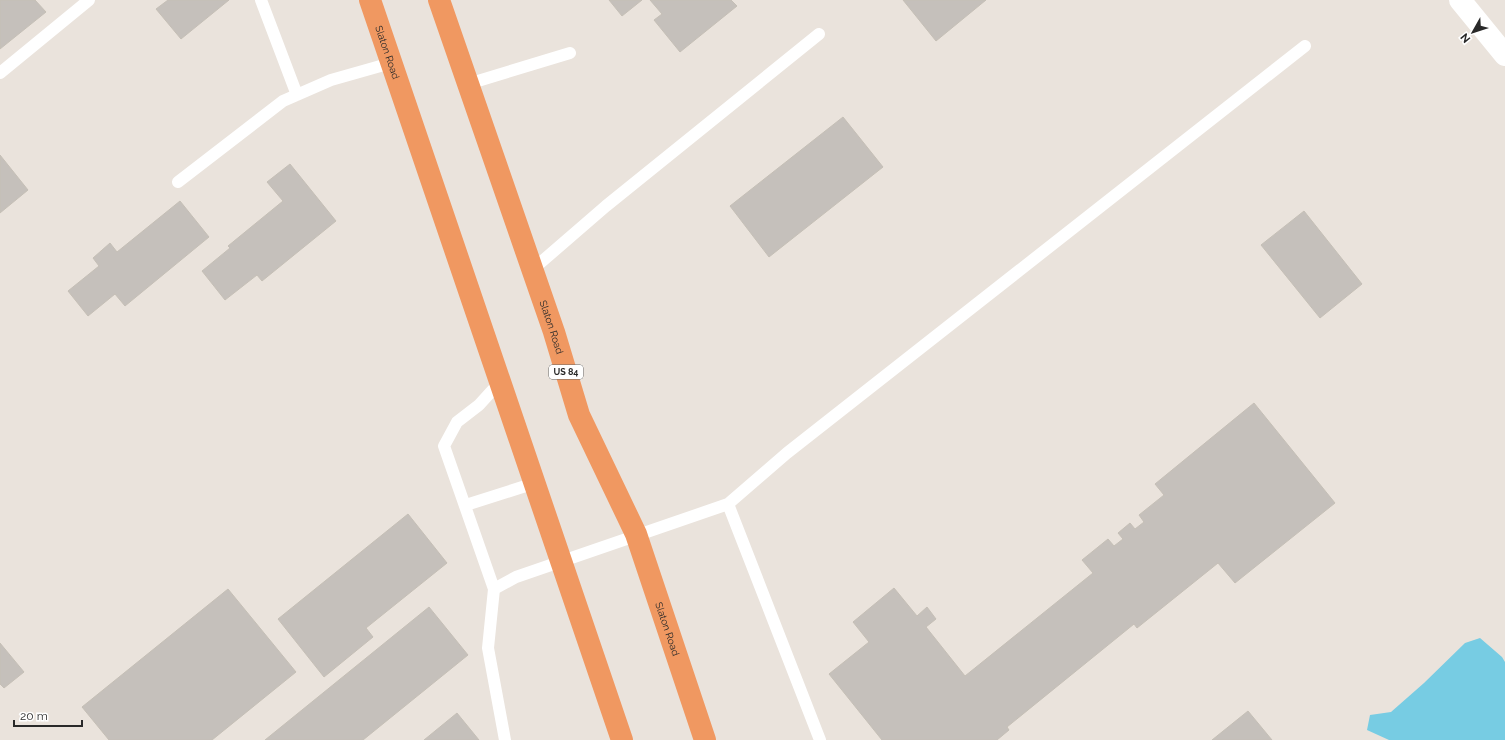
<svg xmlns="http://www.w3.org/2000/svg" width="1505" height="740" viewBox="0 0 1505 740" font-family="Raleway,sans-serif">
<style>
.water{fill:#77cce3}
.building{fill:#c5c0bb;stroke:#c5bfb6}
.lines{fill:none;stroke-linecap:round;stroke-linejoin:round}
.lane{stroke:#fff;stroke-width:12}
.secondary{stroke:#fff;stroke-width:22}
.highway{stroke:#f09861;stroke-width:22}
.labels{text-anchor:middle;stroke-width:4;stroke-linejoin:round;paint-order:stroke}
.shield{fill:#fff;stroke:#696969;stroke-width:1}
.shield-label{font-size:9px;font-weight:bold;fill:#292929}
.street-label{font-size:10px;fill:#292929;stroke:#fff}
</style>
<rect width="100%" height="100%" fill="#eae3dc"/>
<path class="water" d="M1480,638L1502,657L1505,662V740H1389L1367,730L1370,715L1391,712L1424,683L1465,643Z"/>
<path class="building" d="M0,0H35L46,12L0,49Z
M168,0H229L181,39L156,9Z
M609,0H642L622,16Z
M650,0H731L737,6L680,52L654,20L662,14Z
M903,0H986L936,41Z
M843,117L883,167L769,257L730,206Z
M0,155L28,190L0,213Z
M290,164L336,221L262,281L257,275L225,300L202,271L230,248L228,246L283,201L267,182Z
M180,201L209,237L125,306L115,294L88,316L68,291L99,266L93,258L110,243L117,252Z
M1304,211L1362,284L1320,318L1261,245Z
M1254,403L1335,503L1235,583L1218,563L1137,628L1134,624L1007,727L1009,730L997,740H882L829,674L869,642L853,622L894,588L917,616L927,607L936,619L926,627L965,676L1093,573L1082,560L1108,539L1114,546L1123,539L1118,533L1130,523L1135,529L1144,522L1139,515L1164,495L1155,484Z
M408,514L447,563L366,628L373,637L324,677L278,619Z
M228,589L296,672L212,740H109L82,707Z
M429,607L468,655L363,740H265Z
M0,643L24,672L4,688L0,684Z
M1248,711L1272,740H1212Z
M457,713L479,740H424Z"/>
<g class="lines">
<path class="lane" d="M261,0L297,95
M0,73L89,0
M468,84L570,53
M178,182L283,101L331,80L391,63
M532,270L606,206L819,34
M728,504L820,740
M466,505L535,483
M494,589L444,446L457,422L479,405L499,383
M505,740L488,648L494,589L516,577L728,504L787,453L1305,46"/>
<path class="secondary" d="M1460,0L1505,55"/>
<g class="highway">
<path id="s1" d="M370,0L622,740"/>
<path id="s2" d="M439,0L554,332L579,415L636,534L705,740"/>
</g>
</g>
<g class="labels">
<rect class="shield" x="549" y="365" width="34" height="14" rx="3"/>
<g class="shield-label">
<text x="566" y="375">US 84</text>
</g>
<g class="street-label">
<text dy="4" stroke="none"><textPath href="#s1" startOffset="55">Slaton Road</textPath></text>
<text dy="4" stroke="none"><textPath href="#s2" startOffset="346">Slaton Road</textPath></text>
<text dy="4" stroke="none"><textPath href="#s2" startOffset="670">Slaton Road</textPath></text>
</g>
</g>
<g transform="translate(1473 32) rotate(231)" stroke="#ffffff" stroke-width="3" paint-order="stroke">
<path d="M0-3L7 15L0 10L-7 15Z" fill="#292929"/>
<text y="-6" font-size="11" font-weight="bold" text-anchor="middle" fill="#292929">N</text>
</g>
<path d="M14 720v6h68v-6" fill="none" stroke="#292929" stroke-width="2"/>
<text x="20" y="720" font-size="12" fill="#292929" stroke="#ffffff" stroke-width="3" paint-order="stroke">20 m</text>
</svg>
